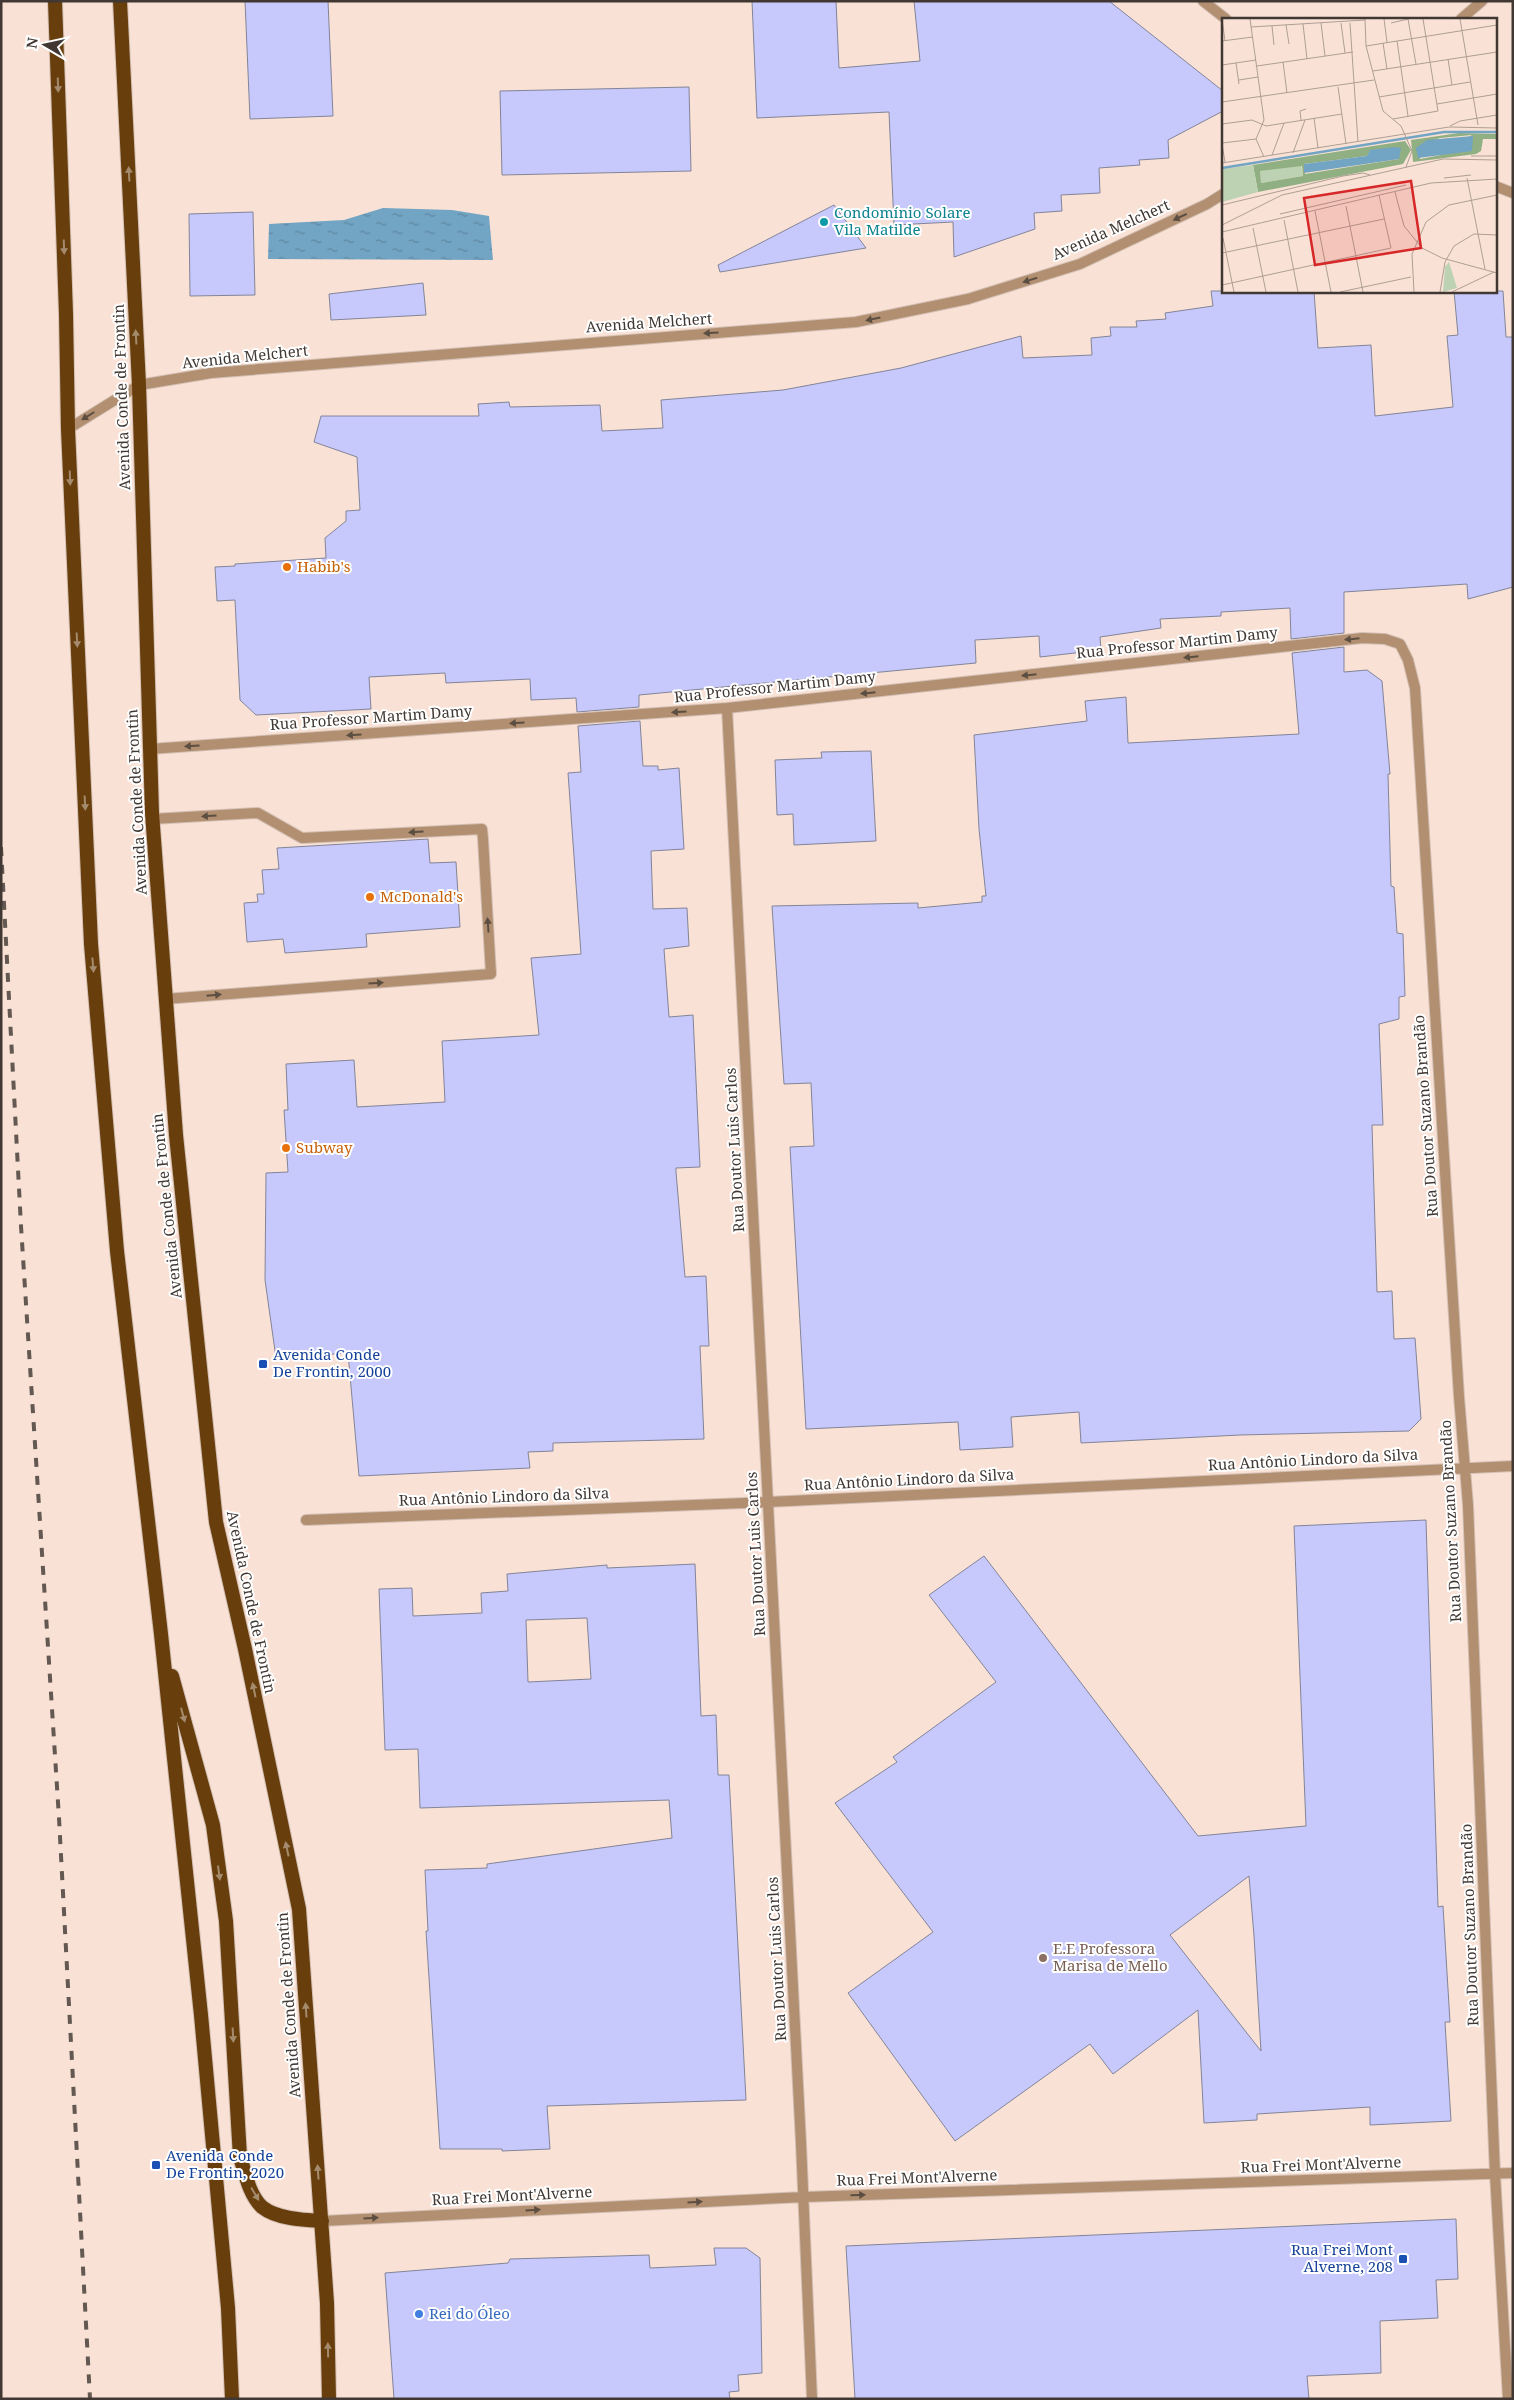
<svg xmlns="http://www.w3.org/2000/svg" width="1514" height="2400" viewBox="0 0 1514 2400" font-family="'Noto Serif',serif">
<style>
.water{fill:url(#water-ripples)}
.building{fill:#c7c8fc;stroke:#838498;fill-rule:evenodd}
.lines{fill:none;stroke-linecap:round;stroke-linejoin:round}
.service-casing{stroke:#d4c0b5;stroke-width:12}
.minor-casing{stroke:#d4c0b5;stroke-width:12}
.tertiary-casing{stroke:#d4c0b5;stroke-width:12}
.trunk-casing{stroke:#d4c0b5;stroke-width:16}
.service{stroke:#b18f70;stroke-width:10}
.minor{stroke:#b18f70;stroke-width:10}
.tertiary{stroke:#b18f70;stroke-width:10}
.trunk{stroke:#683e0c;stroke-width:14}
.rail{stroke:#645852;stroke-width:4;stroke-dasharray:9 9;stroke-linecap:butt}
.oneway{fill:#a48b6d}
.oneway2{fill:#5d4e42}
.culture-dot{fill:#0f9aa8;stroke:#fff;stroke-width:2}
.food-dot{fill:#e8710a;stroke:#fff;stroke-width:2}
.transit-dot{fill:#1a4fb4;stroke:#fff;stroke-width:2}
.education-dot{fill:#8d6e63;stroke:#fff;stroke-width:2}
.shop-dot{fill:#3f7fe0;stroke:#fff;stroke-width:2}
.labels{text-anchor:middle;stroke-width:4;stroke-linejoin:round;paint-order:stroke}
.culture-label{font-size:15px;fill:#0d838f;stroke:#fff;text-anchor:start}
.street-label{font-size:15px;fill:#413833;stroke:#fff}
.food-label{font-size:15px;fill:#c56008;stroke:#fff;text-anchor:start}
.transit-label{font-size:15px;fill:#164399;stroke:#fff;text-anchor:start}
.education-label{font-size:15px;fill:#785e54;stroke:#fff;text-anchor:start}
.shop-label{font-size:15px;fill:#366cbe;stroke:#fff;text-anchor:start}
.inset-river{fill:none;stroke:#72a4c4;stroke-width:2.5}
.inset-road{fill:none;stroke:#af9e94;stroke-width:1}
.view{fill:#d62828;fill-opacity:0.15;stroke:#d62828;stroke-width:2.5}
.inset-edge{fill:none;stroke:#413833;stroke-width:2.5}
</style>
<defs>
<pattern id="water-ripples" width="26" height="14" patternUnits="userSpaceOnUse" patternTransform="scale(1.25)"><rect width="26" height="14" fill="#72a4c4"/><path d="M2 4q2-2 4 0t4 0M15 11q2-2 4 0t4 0" fill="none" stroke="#5f87a0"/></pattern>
</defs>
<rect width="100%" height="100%" fill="#f9e2d5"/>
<path class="water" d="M383,208L452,210L489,216L493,260L268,259L269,224L344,220Z"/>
<path class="building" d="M245,1H328L333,116L250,119Z
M752,1H836L839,68L920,61L914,1H1109L1223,91V111L1168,140L1169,158L1139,160L1140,165L1099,168L1100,193L1061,195L1062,211L1034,213L1035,229L954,257L953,222L894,225L889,112L757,118Z
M689,87L691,171L502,175L500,91Z
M834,205L866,248L720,272L718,265Z
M253,212L255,295L190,296L189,214Z
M423,283L426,315L331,320L329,294Z
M1211,291H1314L1318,348L1371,345L1375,416L1453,407L1447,336L1458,335L1454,291H1503L1506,337H1513V587L1468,599L1467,584L1344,592V633L1291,639L1290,608L1221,612V616L1160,619L1161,628L1100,637L1101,650L1040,657L1039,636L975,640L976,663L639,695V707L577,712L576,698L531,700L530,679L446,683L445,673L369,677L371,709L256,715L240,700L235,600L217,601L215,567L235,566V564L326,558L325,538L346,521V511L360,510L357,457L314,442L321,416H479L478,404L509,402L510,407L600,405L602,431L663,428L661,400L783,390L901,368L1021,336L1023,358L1092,355L1091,338L1111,336L1110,327H1137L1136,321L1166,319L1165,313L1213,306Z
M1344,647V672L1367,670L1382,681L1390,774H1388L1391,886L1394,887L1397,933L1403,934L1405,996L1399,997V1019L1379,1024L1383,1125H1372L1377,1292L1392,1291L1394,1339L1415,1338L1421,1419L1409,1431L1240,1435L1081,1443L1079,1412L1011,1417L1013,1447L960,1450L958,1422L806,1429L790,1147L814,1146L811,1083L784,1084L772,906L918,903V908L982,902V896H986L979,829L974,735L1087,721L1085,701L1126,697L1128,743L1299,734L1292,653Z
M640,721L643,766H658V770L679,768L684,849L651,851L653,909L687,908L689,946L664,949L669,1017L693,1015L700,1167L676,1168V1172L685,1277L706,1276L709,1346H700L704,1439L553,1443V1451L528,1452L530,1468L359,1476L348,1353L276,1358L265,1280L266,1173L288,1172L284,1110H288L286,1064L354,1060L357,1107L445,1102L442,1041L539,1035L531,958L581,954L568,773L581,772L578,726Z
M871,751L876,841L794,845L793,814L777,815L775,760L822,758L821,752Z
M428,839L430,863L456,862L460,927L366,934L367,947L285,953L283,939L247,942L244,903L258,902L257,894H264L262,870L279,869L277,848Z
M1426,1520L1438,1907L1443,1906L1450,2022H1445L1451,2121L1370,2125V2107L1257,2114V2120L1204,2123L1198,2010L1113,2074L1090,2044L955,2141L848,1993L933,1932L835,1803L897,1762L893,1757L996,1682L929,1595L984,1556L1198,1836L1306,1826L1294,1526ZM1249,1876L1254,1936L1261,2051L1170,1935Z
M695,1564L701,1716L716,1715L718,1775H729L746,2100L547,2106L550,2149L502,2151V2149H440L426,1931H428L425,1870L487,1868V1864L672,1838L669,1800L420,1808L418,1749L385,1750L379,1589L412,1588L413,1616L482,1613L481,1593L508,1591L507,1574L607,1565V1568ZM587,1618L591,1679L528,1682L526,1620Z
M1456,2219L1458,2279L1436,2280L1438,2318L1380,2321L1381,2373L1307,2376L1309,2399H855L846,2246Z
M714,2248H746L760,2258L762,2373L738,2375L739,2391L729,2392L730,2399H394L385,2273L508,2263L510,2259L649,2255L650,2268L716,2265Z"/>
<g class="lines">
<g class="service-casing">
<path id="service" d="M152,819L258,813L302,838L482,829L483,839L491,974L165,999"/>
</g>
<g class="minor-casing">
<path id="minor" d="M1203,1L1226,19
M1495,186L1513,193
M727,708L801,2143L812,2399
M150,749L727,708L1362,638L1385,639L1400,644L1408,660L1415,688L1459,1397L1468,1505L1495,2174L1508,2399
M306,1520L768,1502L1513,1466
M322,2221L804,2197L1513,2173"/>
</g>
<g class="tertiary-casing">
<path id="tertiary" d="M1461,19L1482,1
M68,429L139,385L211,373L856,322L968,299L1080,264L1207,204L1223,194"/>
</g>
<g class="trunk-casing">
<path id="trunk" d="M55,1L66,314L68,429L91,944L117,1251L161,1634L201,2015L228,2308L232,2399
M120,1L139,385L152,813L176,1135L216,1522L245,1649L299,1909L327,2303L329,2399
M172,1676L213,1825L226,1921L240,2157C245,2172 249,2195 262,2207C277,2219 304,2220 322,2221"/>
</g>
<use href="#service" class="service"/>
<use href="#minor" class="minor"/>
<use href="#tertiary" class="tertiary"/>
<use href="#trunk" class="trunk"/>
<path class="rail" d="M1,847L21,1226L59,1818L90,2399"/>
</g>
<defs><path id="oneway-solid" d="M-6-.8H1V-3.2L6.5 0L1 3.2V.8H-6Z" transform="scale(1.25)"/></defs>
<g class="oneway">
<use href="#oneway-solid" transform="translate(58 85) rotate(88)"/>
<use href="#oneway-solid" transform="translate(129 174) rotate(-93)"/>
<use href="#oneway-solid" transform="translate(64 247) rotate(88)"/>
<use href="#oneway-solid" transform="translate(136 337) rotate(-93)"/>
<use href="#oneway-solid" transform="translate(70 478) rotate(88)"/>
<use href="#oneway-solid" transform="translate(77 640) rotate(87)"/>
<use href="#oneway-solid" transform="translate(85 803) rotate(87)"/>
<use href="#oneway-solid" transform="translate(93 965) rotate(85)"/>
<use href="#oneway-solid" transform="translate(254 1690) rotate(-102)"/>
<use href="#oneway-solid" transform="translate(183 1715) rotate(75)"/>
<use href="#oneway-solid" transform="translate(287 1849) rotate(-102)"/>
<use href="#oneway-solid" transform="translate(219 1873) rotate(82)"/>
<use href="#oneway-solid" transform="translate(306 2010) rotate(-94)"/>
<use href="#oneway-solid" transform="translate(233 2035) rotate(87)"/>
<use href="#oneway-solid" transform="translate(318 2172) rotate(-94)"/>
<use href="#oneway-solid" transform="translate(255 2194) rotate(59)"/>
<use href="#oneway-solid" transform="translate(328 2350) rotate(-91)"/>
</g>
<g class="oneway2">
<use href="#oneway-solid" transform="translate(1180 217) rotate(155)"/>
<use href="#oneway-solid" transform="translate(1030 280) rotate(163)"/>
<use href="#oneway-solid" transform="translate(873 319) rotate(168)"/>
<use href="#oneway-solid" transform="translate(711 333) rotate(176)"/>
<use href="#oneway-solid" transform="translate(88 416) rotate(148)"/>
<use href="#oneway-solid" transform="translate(1352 639) rotate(174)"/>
<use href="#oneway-solid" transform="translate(1191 657) rotate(174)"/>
<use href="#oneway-solid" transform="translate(1029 675) rotate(174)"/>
<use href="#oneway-solid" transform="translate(868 693) rotate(174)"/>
<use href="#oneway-solid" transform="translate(679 712) rotate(176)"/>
<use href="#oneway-solid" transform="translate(517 723) rotate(176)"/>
<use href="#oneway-solid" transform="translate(354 735) rotate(176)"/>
<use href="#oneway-solid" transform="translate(192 746) rotate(176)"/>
<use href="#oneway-solid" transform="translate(209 816) rotate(177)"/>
<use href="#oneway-solid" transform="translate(416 832) rotate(177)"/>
<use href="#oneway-solid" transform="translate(488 925) rotate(-94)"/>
<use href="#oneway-solid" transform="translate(376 983) rotate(-4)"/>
<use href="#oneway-solid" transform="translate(214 995) rotate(-5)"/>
<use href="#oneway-solid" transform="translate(858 2195) rotate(-2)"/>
<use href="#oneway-solid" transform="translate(695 2202) rotate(-3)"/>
<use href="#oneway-solid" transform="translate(533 2210) rotate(-3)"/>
<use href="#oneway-solid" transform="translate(371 2218) rotate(-3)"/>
</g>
<circle class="culture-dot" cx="824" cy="222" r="5"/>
<g class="food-dot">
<circle cx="287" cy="567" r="5"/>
<circle cx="370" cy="897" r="5"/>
<circle cx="286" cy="1148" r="5"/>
</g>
<g class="transit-dot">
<rect x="258" y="1359" width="10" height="10" rx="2.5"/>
<rect x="151" y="2160" width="10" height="10" rx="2.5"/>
<rect x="1398" y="2254" width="10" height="10" rx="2.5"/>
</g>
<circle class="education-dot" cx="1043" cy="1958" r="5"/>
<circle class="shop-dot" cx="419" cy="2314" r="5"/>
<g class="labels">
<g class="culture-label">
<text x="834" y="218">Condomínio Solare<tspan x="834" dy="17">Vila Matilde</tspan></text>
</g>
<g class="street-label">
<text transform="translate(1111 230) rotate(-24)" y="5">Avenida Melchert</text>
<text transform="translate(649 323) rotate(-4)" y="5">Avenida Melchert</text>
<text transform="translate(245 357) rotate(-6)" y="5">Avenida Melchert</text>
<text transform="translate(122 397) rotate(-92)" y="5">Avenida Conde de Frontin</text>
<text transform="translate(1177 643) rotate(-6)" y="5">Rua Professor Martim Damy</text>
<text transform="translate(775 687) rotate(-6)" y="5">Rua Professor Martim Damy</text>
<text transform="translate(371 718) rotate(-4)" y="5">Rua Professor Martim Damy</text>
<text transform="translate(137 802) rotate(-93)" y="5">Avenida Conde de Frontin</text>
<text transform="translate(1426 1116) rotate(-94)" y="5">Rua Doutor Suzano Brandão</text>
<text transform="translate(735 1150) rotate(-93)" y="5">Rua Doutor Luis Carlos</text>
<text transform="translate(167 1206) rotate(-96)" y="5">Avenida Conde de Frontin</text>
<text transform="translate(1313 1460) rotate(-3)" y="5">Rua Antônio Lindoro da Silva</text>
<text transform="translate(909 1480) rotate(-3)" y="5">Rua Antônio Lindoro da Silva</text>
<text transform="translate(504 1497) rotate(-2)" y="5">Rua Antônio Lindoro da Silva</text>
<text transform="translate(1451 1521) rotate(-93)" y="5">Rua Doutor Suzano Brandão</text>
<text transform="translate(756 1554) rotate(-93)" y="5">Rua Doutor Luis Carlos</text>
<text transform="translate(251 1602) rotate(78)" y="5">Avenida Conde de Frontin</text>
<text transform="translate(1470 1925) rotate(-92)" y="5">Rua Doutor Suzano Brandão</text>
<text transform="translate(777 1959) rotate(-93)" y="5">Rua Doutor Luis Carlos</text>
<text transform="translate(289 2005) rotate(-94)" y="5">Avenida Conde de Frontin</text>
<text transform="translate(1321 2165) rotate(-2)" y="5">Rua Frei Mont'Alverne</text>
<text transform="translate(917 2178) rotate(-2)" y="5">Rua Frei Mont'Alverne</text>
<text transform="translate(512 2196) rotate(-3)" y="5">Rua Frei Mont'Alverne</text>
</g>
<g class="food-label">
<text x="297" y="572">Habib's</text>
<text x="380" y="902">McDonald's</text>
<text x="296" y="1153">Subway</text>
</g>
<g class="transit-label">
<text x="273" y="1360">Avenida Conde<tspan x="273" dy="17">De Frontin, 2000</tspan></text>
<text x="166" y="2161">Avenida Conde<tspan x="166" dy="17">De Frontin, 2020</tspan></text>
<text x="1393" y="2255" text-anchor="end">Rua Frei Mont<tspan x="1393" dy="17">Alverne, 208</tspan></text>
</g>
<g class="education-label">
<text x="1053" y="1954">E.E Professora<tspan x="1053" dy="17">Marisa de Mello</tspan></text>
</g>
<g class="shop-label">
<text x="429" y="2319">Rei do Óleo</text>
</g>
</g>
<g transform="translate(1222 18)">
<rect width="275" height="275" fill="#f9e2d5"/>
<path d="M79,147L81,158L39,165L38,153Z" fill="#bcd2b2"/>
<path d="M237,115L275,116V121H261L259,133L254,136L191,144L189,122ZM250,117L219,137L198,141L200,126L218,120ZM183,123L189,132L181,146L36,174L31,147ZM148,133L177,141L83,156L82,146L145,138ZM80,148L81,158L39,165L38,153Z" fill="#90af82" fill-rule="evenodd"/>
<path d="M31,147L36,174L0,184V151ZM227,244L235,270L221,274L223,249Z" fill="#bcd2b2"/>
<path d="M251,118L250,133L196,140L194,130L205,122ZM172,129L179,130L177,141L82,155V146L145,138L148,132Z" fill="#72a4c4"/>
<path class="inset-river" d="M0,150L222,114H275"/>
<path class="inset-road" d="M0,1L3,23M28,1L42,102L34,121L42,139M143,1L144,28L161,93L179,108L190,133L184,149M162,1L165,24M186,1L194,46M238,1L256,107M99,5L103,38M119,5L123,35M128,5L136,124M169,5L186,1M81,6L85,41M64,7L67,26M50,8L52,27M29,9L143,2M0,23L31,19M175,23L186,98M161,25L165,51M144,28L275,7M226,41L230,67M61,44L65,75M14,45L17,66M0,47L34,42M35,48L131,34M151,53L275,34M17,62L36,59M116,69L124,126M157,79L248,64M0,84L152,62M215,86L275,76M92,100L96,130M171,101L216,93L201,1M79,102L78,93L84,91M0,106L30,102L44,108L120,96M228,108L238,103L275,97M0,125L34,121M0,126L3,144M71,135L83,102M50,137L62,105M249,138H275M0,145L227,109L275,110M222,160L249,157M245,160L263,251M173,174L182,208L200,230L220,240L275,255M0,187L121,158L141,155L148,157M124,188L141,274M93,193L109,274M58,196L184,167M62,202L76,274M0,207L60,177L221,141L275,142M31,210L44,274M0,214L209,165L275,161M1,220L12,274M0,235L162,201M0,267L169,230L157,177M118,274L189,259M192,274L190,236L204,204L227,187L275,177M218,274L223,244L232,228L252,216L275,217M230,274L272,254"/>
<path class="view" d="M189,163L199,230L93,247L82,180Z"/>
<rect width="275" height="275" class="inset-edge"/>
</g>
<rect width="1514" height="2400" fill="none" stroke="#413833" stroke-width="5"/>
<g transform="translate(45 45) rotate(279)" stroke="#ffffff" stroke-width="4" paint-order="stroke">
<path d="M0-4L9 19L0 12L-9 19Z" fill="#413833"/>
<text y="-8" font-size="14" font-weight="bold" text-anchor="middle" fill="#413833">N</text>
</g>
</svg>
